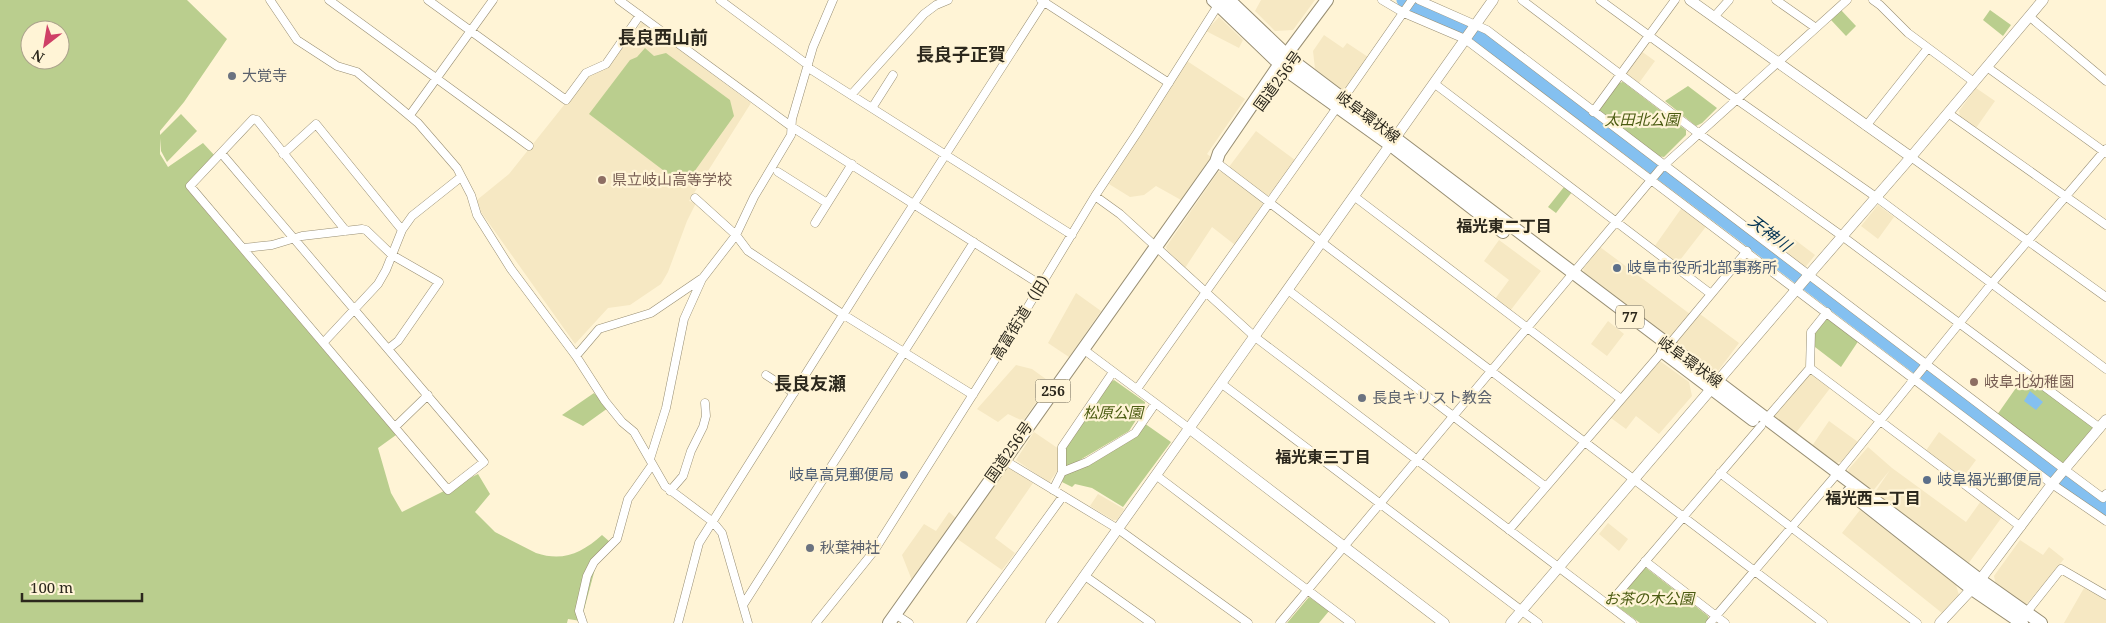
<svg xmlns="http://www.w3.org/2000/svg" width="2106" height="623" viewBox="0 0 2106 623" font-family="'Noto Serif','Noto Sans JP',serif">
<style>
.built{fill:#f6e8c3}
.green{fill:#bace8e;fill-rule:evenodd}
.water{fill:#84c0f0}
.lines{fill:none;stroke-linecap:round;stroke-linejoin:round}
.river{stroke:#84c0f0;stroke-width:15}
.minor-casing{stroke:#988e73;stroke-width:9}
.tertiary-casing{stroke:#988e73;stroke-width:11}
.primary-casing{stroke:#988e73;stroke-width:14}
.trunk-casing{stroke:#988e73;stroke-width:14}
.minor{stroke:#fff;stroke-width:8}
.tertiary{stroke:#fff;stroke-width:10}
.primary{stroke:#fff;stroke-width:12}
.trunk{stroke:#fff;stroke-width:12}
.worship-dot{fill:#6b7280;stroke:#fff4d6;stroke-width:2}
.education-dot{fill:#8d6e63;stroke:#fff4d6;stroke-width:2}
.service-dot{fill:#5c6f8a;stroke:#fff4d6;stroke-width:2}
.labels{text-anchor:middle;stroke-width:4.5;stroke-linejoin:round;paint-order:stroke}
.shield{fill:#fff4d6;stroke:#6b6554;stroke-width:1}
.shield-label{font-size:14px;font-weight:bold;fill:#2c281d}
.worship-label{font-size:15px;fill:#5b616d;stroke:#fff4d6;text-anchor:start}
.street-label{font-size:15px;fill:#2c281d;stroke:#fff4d6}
.park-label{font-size:15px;font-style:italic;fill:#4a5b11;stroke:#fff4d6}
.education-label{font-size:15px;fill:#785e54;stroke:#fff4d6;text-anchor:start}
.service-label{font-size:15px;fill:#4e5e75;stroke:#fff4d6;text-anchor:start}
.neighbourhood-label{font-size:16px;font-weight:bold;fill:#2c281d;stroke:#fff4d6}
.water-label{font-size:16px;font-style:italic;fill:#053555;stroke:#fff4d6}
.quarter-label{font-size:18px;font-weight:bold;fill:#2c281d;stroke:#fff4d6}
</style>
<rect width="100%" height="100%" fill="#fff4d6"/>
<path class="built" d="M1261,0H1315L1293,30L1275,31L1255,11Z
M1219,17L1243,40L1239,48L1206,31Z
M642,22L751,103L689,201L696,203L687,221L668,272L661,284L630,305L608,308L575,344L481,212L477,200L509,174L588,75L608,67Z
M1324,35L1343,48L1347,43L1368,57L1344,91L1315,69L1313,51Z
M1641,51L1655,61L1639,83L1625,73Z
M1187,61L1245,99L1207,154L1211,157L1181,200L1156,186L1144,195L1130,197L1109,184Z
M1976,88L1995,101L1976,128L1960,116L1959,111Z
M1256,131L1295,160L1271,193L1267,196L1229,167Z
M1222,171L1262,203V207L1235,245L1212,227L1185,268L1167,250L1166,247L1218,172Z
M1878,205L1894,217L1878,239L1861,226Z
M1683,206L1708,224L1677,264L1654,247Z
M1794,239L1815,255L1804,269L1783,253Z
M1499,240L1541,271L1510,311L1495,299L1509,280L1484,261Z
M1600,247L1690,314L1669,338L1584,272L1583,269Z
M1076,293L1101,311L1069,357L1048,343Z
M1700,314L1739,343L1718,371L1713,372L1675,343Z
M1608,321L1624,334L1607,356L1591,344Z
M1660,361L1689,382L1692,396L1659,434L1636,416L1626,429L1611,418Z
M1016,365L1032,369L1050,382L1023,421L1008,414L998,422L977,409Z
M1809,373H1812L1831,387L1795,434L1773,416Z
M1829,421L1858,442L1841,462L1835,463L1812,446Z
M1034,432L1059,449L1061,465L1049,483L1016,460Z
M1939,432L1976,460L1962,479L1925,452Z
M1868,447L1892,468L1966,522L1981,501L2002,517L1968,564L1873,495L1890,470L1872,492L1850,474L1848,470Z
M1009,467L1033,483L995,538L1015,553L1002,570L956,538L1005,468Z
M1098,494L1124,509L1117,520H1113L1090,506Z
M1860,510L1956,585L1959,595L1942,613L1842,533Z
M949,512L956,518L913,583L902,555L924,524L936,531Z
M1608,523L1628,539L1619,551L1599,534Z
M2020,540L2043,555L2049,547L2064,559L2025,606L1996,585L1994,576Z
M2084,588L2106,600V623H2064Z"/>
<path class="green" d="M0,0H187L227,39L184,102L160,131V135L181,114L197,131L167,162L161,151L160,138V154L168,167L203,143L215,156L186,188L396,435L378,448L391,493L402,512L478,474L490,494L475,512L495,532L536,553C563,562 582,553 602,535L610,542L599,554L581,621L568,619L567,623H0ZM30,30H60V60H30Z
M1841,10L1856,26L1846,36L1831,20Z
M1990,10L2011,25L2003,36L1983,20Z
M645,48L654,56L666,53L730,100L734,116L684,186L589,114L630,60L637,57Z
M1623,82L1686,130V135L1664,157L1658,156L1598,110L1618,83Z
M1688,86L1717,108L1702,123L1696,126L1665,101Z
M1564,187L1572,192L1556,213L1548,207Z
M1825,319L1830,320L1859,340L1841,367L1815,347L1814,333Z
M2025,375L2096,429L2063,466L1997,415Z
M1114,380L1145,402V406L1129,431L1068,467L1065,465L1064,443L1104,387Z
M594,393L608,408L583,426L562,415Z
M1144,423L1171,442L1123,507L1092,488L1075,484L1072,487L1062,482L1065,474L1081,469L1133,439Z
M1645,567L1708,616L1709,620L1707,623H1640L1614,604Z
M1309,597L1329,611L1319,623H1287Z"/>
<path class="water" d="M2030,391L2043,402L2036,410L2024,401Z"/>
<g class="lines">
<path class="river" d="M1404,0L1462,27L1501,52C1635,153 1769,253 1902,355C1970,406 2035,462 2106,508"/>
<g class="minor-casing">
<path id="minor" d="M270,0L297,40L337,66L357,72L363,77L418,123L457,168L471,195L477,215L511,269L576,356L605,401L622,422L634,432L665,486L713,522L722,533L748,623
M329,0L529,146
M428,0L566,100L586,73L606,64L640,15
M619,0L792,127L1041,285
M720,0L808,65
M1041,0L1169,83
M1382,0L1404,13L1465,39L2052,484L2106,521
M1419,0L1487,30L2064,469L2103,498L2106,494
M1522,0L1698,133L1842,236L2100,428
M1600,0L1736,99L1876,197L2106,369
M1776,0L1816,28
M1873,0L1880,5L1908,33L1974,82
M1714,17L1729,0
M2030,17L2106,81
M807,67L1072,235
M1987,67L2106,153
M1435,84L1711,294
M851,95L924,14L936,5L948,0
M1343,99L1412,0
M872,108L893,75
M1593,112L1675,0
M1948,113L2106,225
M410,115L493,0
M1866,126L1928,48
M222,154L484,462L448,490L190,186L253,119L257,120L346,231
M283,154L316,124L402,230
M1911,157L2106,297
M1216,162L1823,623
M778,172L827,203
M1095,196L1120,214L1255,337L1632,623
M1355,197L1621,399
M695,198L736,235L748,251L844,315L973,395
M815,223L852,164
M243,248L272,245L302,236L362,229L366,230L392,255L439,282L398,341L388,349
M1288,290L1546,487
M324,342L378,284L386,270L402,230L412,216L461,177
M1668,346L1747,251
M1083,349L1190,429
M576,356L599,329L651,313L701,279
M1810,368L1811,332L1827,312
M766,375L794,393
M1222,384L1538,623
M1137,389L1338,106
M1766,419L1810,368L2021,527
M395,427L428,395
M650,459L666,408L684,319L702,279L736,235L754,197L791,135L792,119L813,47L833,0
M1004,460L1118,529L1248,623
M1062,472L1087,462L1135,433L1155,404
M1720,473L1917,623
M1157,476L1351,623
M1053,490L1062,472V447L1113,372
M670,491L683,476L691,451L703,427L706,416L705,403
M1509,530L1662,352
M1645,561L1725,623
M1085,576L1151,623
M743,605L974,242
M1608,605L1761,426
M2026,613L2061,569L2106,595
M895,614L909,623
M583,623L579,611L587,576L594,562L617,539L628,499L652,465
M678,623L699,543L872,269L1045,0
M816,623L874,551L1015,328L1095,196L1137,133L1220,2
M971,623L1063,496
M1280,623L1662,167L1847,0
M1710,623L1842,468L1992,283L2106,149"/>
</g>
<g class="tertiary-casing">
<path id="tertiary" d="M1690,0L1911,157
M1190,429L1444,623
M1051,623L1493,0
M1511,623L1807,277L1911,157L2043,0
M1940,623L1980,580L2052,484L2106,420"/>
</g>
<g class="primary-casing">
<path id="primary" d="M1213,0L1286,70L1392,146L1503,232
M1229,0L1293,61L1980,580L2041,623
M1663,352L1753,420
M1849,492L1972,589L2022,623"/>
</g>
<g class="trunk-casing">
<path id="trunk" d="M889,623L1216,162L1219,153L1286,55L1327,0"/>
</g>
<use href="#minor" class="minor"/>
<use href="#tertiary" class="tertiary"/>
<use href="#primary" class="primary"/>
<use href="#trunk" class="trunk"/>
</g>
<g class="worship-dot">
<circle cx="232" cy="76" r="5"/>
<circle cx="1362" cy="398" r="5"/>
<circle cx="810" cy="548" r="5"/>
</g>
<g class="education-dot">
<circle cx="602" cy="180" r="5"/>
<circle cx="1974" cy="382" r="5"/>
</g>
<g class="service-dot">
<circle cx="1617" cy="268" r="5"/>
<circle cx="904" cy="475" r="5"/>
<circle cx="1927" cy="480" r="5"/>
</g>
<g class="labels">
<g class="shield">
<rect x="1616" y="305.5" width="28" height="23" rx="4"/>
<rect x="1035.5" y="379.5" width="35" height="23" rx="4"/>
</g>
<g class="shield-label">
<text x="1630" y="322">77</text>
<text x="1053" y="396">256</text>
</g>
<g class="worship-label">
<text x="242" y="81">大覚寺</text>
<text x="1372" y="403">長良キリスト教会</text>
<text x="820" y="553">秋葉神社</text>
</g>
<g class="street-label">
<text transform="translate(1278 81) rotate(-54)" y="5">国道256号</text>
<text transform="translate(1368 117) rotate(37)" y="5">岐阜環状線</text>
<text transform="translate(1023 314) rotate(-58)" y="5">高富街道（旧）</text>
<text transform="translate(1690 362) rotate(36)" y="5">岐阜環状線</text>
<text transform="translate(1009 452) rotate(-55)" y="5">国道256号</text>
</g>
<g class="park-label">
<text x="1642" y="125">太田北公園</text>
<text x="1113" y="418">松原公園</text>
<text x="1649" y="604">お茶の木公園</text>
</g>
<g class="education-label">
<text x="612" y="185">県立岐山高等学校</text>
<text x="1984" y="387">岐阜北幼稚園</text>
</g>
<g class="service-label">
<text x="1627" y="273">岐阜市役所北部事務所</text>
<text x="894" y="480" text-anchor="end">岐阜高見郵便局</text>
<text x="1937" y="485">岐阜福光郵便局</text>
</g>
<g class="neighbourhood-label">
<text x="1504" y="232">福光東二丁目</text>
<text x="1323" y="463">福光東三丁目</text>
<text x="1873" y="504">福光西二丁目</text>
</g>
<g class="water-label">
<text transform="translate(1770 233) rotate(37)" y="6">天神川</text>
</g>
<g class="quarter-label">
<text x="663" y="44">長良西山前</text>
<text x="961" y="61">長良子正賀</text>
<text x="810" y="390">長良友瀬</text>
</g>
</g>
<g transform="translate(45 45) rotate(211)"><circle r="24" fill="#fff4d6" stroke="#aba28c"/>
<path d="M0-4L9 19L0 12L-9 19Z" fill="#cf4066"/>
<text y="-8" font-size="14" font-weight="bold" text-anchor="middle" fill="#2c281d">N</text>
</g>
<path d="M22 593v8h120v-8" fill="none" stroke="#2c281d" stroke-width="2.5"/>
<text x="30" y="593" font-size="15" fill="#2c281d" stroke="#fff4d6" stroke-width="4" paint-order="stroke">100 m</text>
</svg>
